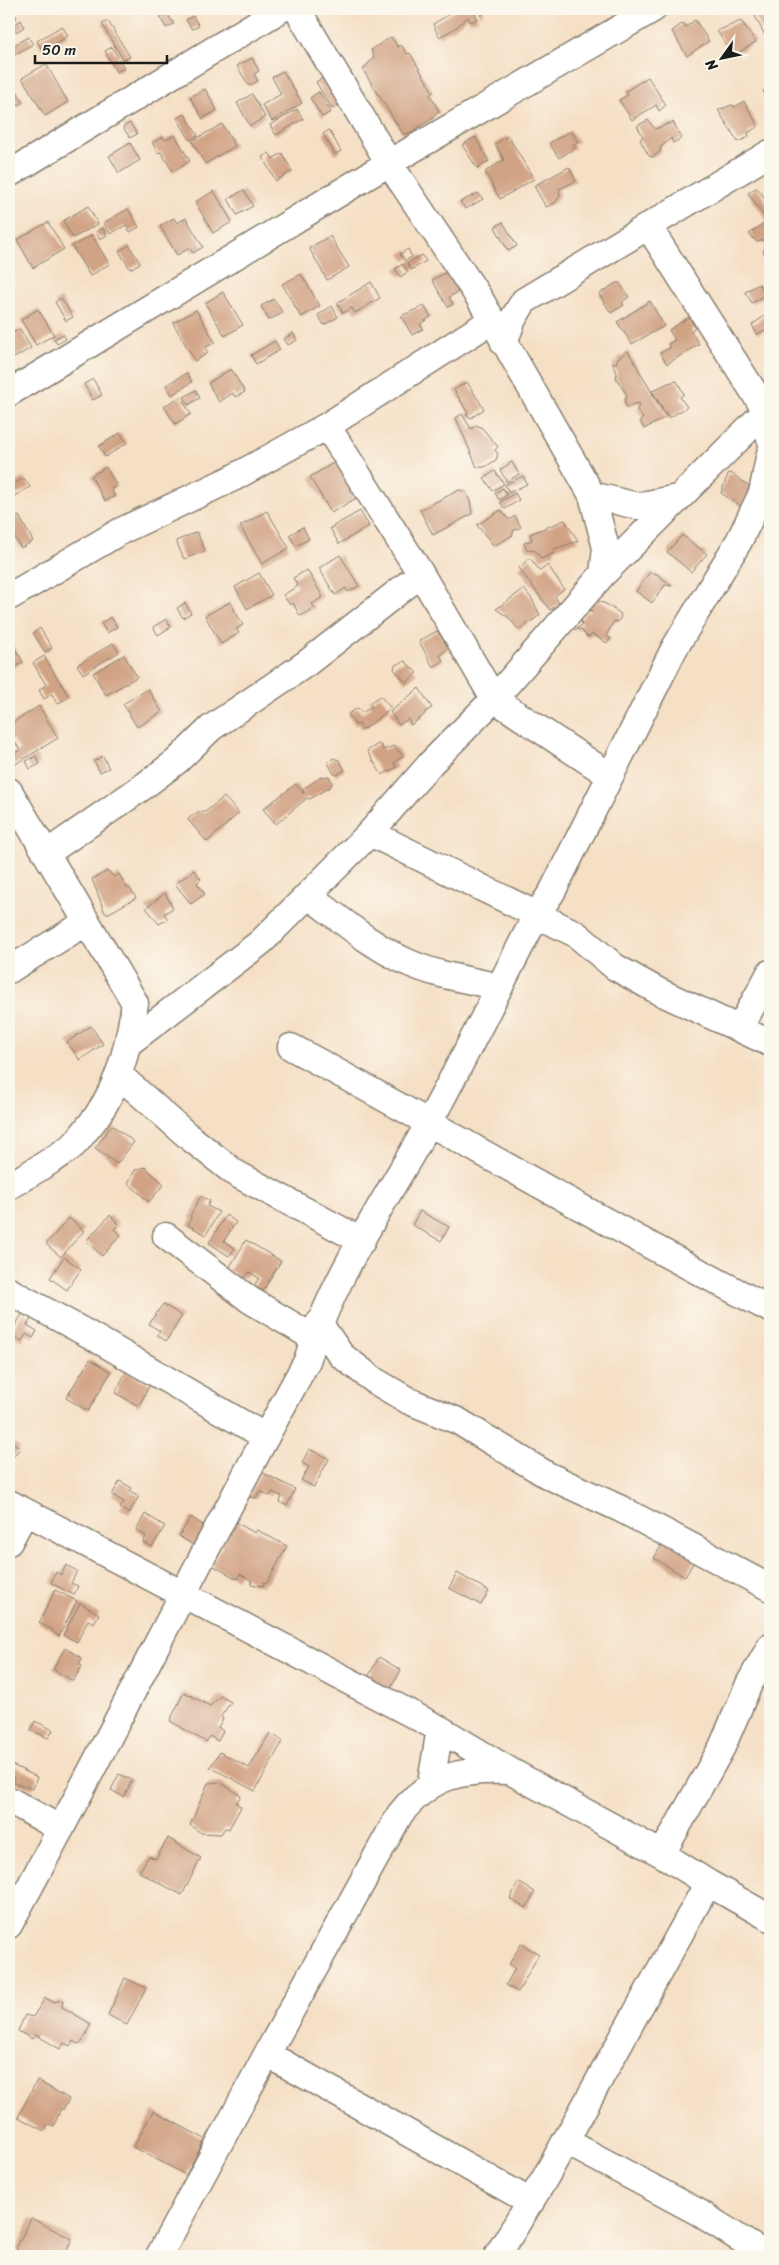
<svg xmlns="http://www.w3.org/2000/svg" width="779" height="2265" viewBox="0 0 779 2265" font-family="Sriracha,sans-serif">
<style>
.building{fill:#d1a385}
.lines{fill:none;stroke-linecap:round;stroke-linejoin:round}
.minor-casing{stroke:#887e70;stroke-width:29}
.minor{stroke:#fff;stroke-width:26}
</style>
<rect width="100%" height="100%" fill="#fbf7ec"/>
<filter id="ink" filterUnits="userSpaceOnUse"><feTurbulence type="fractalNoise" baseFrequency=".02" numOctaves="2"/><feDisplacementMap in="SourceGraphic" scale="10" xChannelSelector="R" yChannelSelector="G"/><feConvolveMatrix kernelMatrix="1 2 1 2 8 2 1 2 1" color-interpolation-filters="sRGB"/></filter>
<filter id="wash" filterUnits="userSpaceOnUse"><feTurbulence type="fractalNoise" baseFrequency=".0096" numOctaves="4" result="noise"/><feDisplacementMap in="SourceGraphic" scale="20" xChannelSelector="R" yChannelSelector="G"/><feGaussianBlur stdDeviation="1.12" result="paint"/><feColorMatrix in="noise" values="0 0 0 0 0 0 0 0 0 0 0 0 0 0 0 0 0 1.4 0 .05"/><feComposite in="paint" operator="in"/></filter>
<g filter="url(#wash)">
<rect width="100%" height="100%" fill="#f5dfc5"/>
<g id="blocks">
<path class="building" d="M9,9H12L17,18L9,22Z
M112,9H119L121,11L115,14Z
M458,9H472L478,19L470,22L468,17L454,29L439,37L433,24Z
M477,9H482L483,14L481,16Z
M751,9H770V35L766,37Z
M167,13L174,24L166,28L160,17Z
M193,16L199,26L192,29L186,20Z
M21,20L24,27L16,32L12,26Z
M695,20L709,41L687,56L672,31L683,23L686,27Z
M108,21L130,57L123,60L102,24Z
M741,21L756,42L733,56L717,31Z
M62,26L68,36L43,51L37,41Z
M28,37L33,44L9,58V48Z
M391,37L398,47L401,45L407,54L410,53L433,92L430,95L440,113L437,112L432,119L409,133L403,134L363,70L374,57L371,50Z
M112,47L124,68L116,72L105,51Z
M252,58L259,71L254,74L258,81L249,86L237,66Z
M46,64L68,102L45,116L22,78Z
M283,71L302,103L272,121L262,105L281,94L272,77Z
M331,73L347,100L332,109L316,82Z
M648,77L666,105L659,111L656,105L632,120L619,100L628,95L626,91Z
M770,87V103L763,91Z
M15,88L23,102L18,106L9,91Z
M205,89L217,110L203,119L190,97Z
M319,92L331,112L322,117L310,98Z
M252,94L265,117L250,126L237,103Z
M744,101L758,126L748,133L749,137L738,142L718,110L732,105L735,107Z
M297,109L303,119L276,135L270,125Z
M185,114L198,136L190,140L177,118Z
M648,120L655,129L673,122L682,138L673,143L671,138L660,148L661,151L653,157L649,156L640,140L643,136L637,126Z
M130,123L137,134L130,138L123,127Z
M222,124L235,146L205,164L192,141Z
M329,130L341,151L335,154L323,134Z
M571,131L578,142L573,145L575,148L559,158L549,143Z
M175,135L190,161L173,172L161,152L158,153L152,143L163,137L165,140Z
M508,136L534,179L500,199L486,174V171L504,160L495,144Z
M475,137L489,161L477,168L462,145Z
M130,143L140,160L119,173L109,156Z
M269,153L273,159L282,153L292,171L276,181L262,157Z
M569,167L576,181L559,189L560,196L555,203L546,207L534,186Z
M756,188L761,192L768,206H770V266L763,251L767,248L763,240L757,242L749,234L767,221L748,193Z
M244,190L253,206L237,215L228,199Z
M214,191L232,222L213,233L195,202Z
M478,193L483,199L466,209L460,202Z
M88,206L98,224L73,238L63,221Z
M128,209L139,227L130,232L126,225L110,234L104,223Z
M174,218L177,223L186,218L203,247L193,253L190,248L177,255L160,226Z
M48,222L64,249L33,268L17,240Z
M503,222L517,246L508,251L495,227Z
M103,228L107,235L100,239L96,232Z
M92,235L109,264L90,276L72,246Z
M330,236L349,267L327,280L309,248Z
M129,245L140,263L130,269L119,251Z
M408,249L412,257L405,261L400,254Z
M422,255L426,261L411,270L407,263Z
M403,264L408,272L400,277L395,269Z
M447,272L458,292L449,297L453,304L448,307L432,280Z
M301,274L320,306L301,317L282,284Z
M371,282L380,298L355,313L352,308L343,313L337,303Z
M616,283H620L629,297L622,302L624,305L611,313L599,294Z
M759,284L766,295L752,303L745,292Z
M223,292L243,325L225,336L205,303Z
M61,298L73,317L66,321L55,302Z
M274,299L283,313L269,320L261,306Z
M650,301L664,326L632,344L617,322Z
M332,306L338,317L324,325L318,315Z
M424,306L431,317L420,324L423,329L412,335L401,316Z
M38,309L54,335L36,345L21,320Z
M196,310L215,342L205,348L208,353L195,361L173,323Z
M770,312V334L768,329L757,334L752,325Z
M689,317L695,327L691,331L699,344L667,364L660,353L670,348L668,344L675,340L669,330Z
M20,329L31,348L9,361V335Z
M293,333L297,340L288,345L284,339Z
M63,334L66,339L57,344L54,339Z
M275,341L280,350L256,364L251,355Z
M628,351L666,417L644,429L640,421L643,418L637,410L640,404L637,403L627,407L624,402L627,395L616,378L617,373L613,365V361L616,364L618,358Z
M11,366L15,374L11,376L9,373Z
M231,369L245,392L235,397L233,393L219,402L208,383Z
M187,373L192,382L172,395L166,385Z
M93,379L102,395L93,400L84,384Z
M677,381L684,394L680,397L687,407L669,418L652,391L668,383Z
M467,382L484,409L471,418L466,415L468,413L454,390Z
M196,390L200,398L188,405L184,397Z
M180,397L191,414L175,424L164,406Z
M462,414L471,429L477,425L482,428L498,447L495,450L498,454L496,460L485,467H477L456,418Z
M120,433L127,443L105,457L99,446Z
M337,461L358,497L331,513L310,477Z
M512,462L519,474L507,482L500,470Z
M106,467L117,486L111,489L115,496L105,501L91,476Z
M495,471L504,484L493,491L484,478Z
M731,473L752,488L741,506L721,493L728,474Z
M523,476L527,484L509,493L505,485Z
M24,478L30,487L9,499V487Z
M503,488L507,495L499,500L495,493Z
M459,490L466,492L470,501L472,514L433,535L420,510Z
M515,493L519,500L505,509L500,502Z
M501,510L509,520L515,516L521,527L513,531V535L494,546L477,525Z
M267,511L289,548L262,564L240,526Z
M360,511L369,526L339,544L330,528Z
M19,516L33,541L21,548L9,528V522Z
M565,520L578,541L554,549V553L541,559L536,551L527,550L524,543L532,540L530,534Z
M303,527L309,539L296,546L289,535Z
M197,532L205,551L184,559L176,541Z
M682,535L707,554L691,572L667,552Z
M340,555L359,586L348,592L346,588L335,595L319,568Z
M530,558L540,571L548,565L564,589L555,596L559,604L550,610L519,568Z
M307,570L323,597L312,604L315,608L300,616L293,603L290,605L283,595L298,586L293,578Z
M650,572L657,574L672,586L665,585L652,603L636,591Z
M259,573L272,595L247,609L235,587Z
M524,589L532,599L540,615L519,630L509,618L496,609Z
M597,601L606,604L620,613L621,617L618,622L614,621L606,636L611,638L607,643L592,634L589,637L586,636L581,629L575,630L582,625L581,619L586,612L593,611L588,610L592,602Z
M230,602L243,625L236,629L239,633L221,644L205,616Z
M185,603L191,613L183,618L177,608Z
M111,617L117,627L107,633L101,623Z
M166,619L171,627L158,635L153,627Z
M40,628L52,648L45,652L33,633Z
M437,631L449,648L440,655L443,661L433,667L419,641Z
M9,638L23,662L9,671Z
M113,643L119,652L83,674L77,665Z
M124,655L137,677L106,695L93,673Z
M44,656L69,697L57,704L52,694L44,699L39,690L46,685L33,663Z
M405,661L417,673L406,683L394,669L395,665Z
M419,688L432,708L426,711L424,715L411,725L408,719L399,725L390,712Z
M148,689L162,712L137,727L123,704Z
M380,696L391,708L366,728L362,729L359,724L355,725L348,714L358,708L362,713L372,707L369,703Z
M39,706L58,738L14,765L9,756L20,750L13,739L9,741V725Z
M378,744L382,746L383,750L394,746L403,756L394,763L397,767L382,775L367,751Z
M36,756L40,764L30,769L26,761Z
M103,756L109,768L100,772L94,761Z
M333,758L339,760L345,770L337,775L334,774L328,763Z
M329,776L332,782L331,786L310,799L307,798L276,824L263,809L296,784L304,794L303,789L321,777Z
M224,797L239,813L207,842L188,820L190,817L198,812H205Z
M194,870L201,879L197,883L205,894L191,904L175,884Z
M108,871L114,877L119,874L127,888H130L136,898L109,913H105L92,879Z
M165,893L173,908L164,914L168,919L159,924L146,908Z
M91,1026L103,1044L80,1060L67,1042Z
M112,1125L134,1142L117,1164L95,1148Z
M145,1167L164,1184L149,1202L128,1183L135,1170Z
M201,1196L210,1201L207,1206L219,1212L206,1235L188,1225L191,1219L190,1216Z
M420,1211L449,1227L441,1241L412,1225Z
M110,1215L119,1224L114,1229L121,1235L102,1256L86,1241Z
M226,1215L236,1222L224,1241L235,1248L229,1256L209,1243Z
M69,1218L84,1231L61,1257L46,1244Z
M246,1240L281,1261L263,1291L254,1286L259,1278L249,1272L245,1277H240L228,1270Z
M64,1257L81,1269L67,1290L50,1278Z
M163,1304L182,1316L166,1341L157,1335L160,1331L149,1324Z
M23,1313L32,1318L27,1325L37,1331L33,1338L26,1334L22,1341L10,1334Z
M90,1359L111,1372L88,1411L66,1398Z
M126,1372L150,1384L139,1406L115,1393Z
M9,1439L20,1448L10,1461L9,1460Z
M309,1449L329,1459L314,1487L301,1480L309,1467L302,1463Z
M261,1472L295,1489L287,1506L280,1502L282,1496L272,1492L270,1496L260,1491L256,1498L249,1497Z
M120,1481L132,1488L130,1491L139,1496L129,1514L120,1508L124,1502L112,1495Z
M145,1514L165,1526L152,1547L143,1542L146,1536L136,1530Z
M191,1517L212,1531L198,1553L191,1549L193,1545L179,1536Z
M235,1522L255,1533L257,1530L287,1546L267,1583L264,1582L263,1586L251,1584L252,1581L240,1574L237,1579L212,1565Z
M666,1538L697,1556L685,1577L654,1558Z
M66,1565L77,1571L71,1583L78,1586L74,1595L51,1583L56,1572L61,1575Z
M457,1573L489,1591L481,1605L449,1588Z
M55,1590L77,1601L59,1636L52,1631L53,1630L39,1623Z
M80,1603L99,1614L94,1623L88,1620L77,1642L63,1635Z
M65,1648L82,1658L79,1664L82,1666L73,1681L53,1669Z
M379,1657L401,1670L389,1691L367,1679Z
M184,1692L210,1706L220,1696L231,1702L221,1716L223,1719L218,1727L223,1731L218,1741L210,1736L206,1742L170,1721Z
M35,1721L53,1730L48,1738L31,1730Z
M270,1733L283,1741L255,1791L210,1767L220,1752L249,1768Z
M10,1764L37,1777L33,1789L14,1783V1778L9,1775Z
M119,1774L132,1780L124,1797L111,1790Z
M220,1782L241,1796L236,1803L241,1807L229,1829L225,1828L221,1834L201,1833L190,1825L208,1783Z
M168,1838L201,1858L182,1895L139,1872L149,1856L156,1859Z
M518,1882L535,1892L526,1908L510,1899Z
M521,1944L539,1954L518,1992L506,1985L515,1968L509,1964Z
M125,1978L146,1988L127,2025L108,2015Z
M45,1998L53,2002L63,2000L62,2007L91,2024L82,2042L78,2044L73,2041L70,2046L64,2043L60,2049L36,2035L32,2039L18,2031L25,2015L33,2017Z
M37,2080L69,2099L63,2110L61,2108L54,2126L48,2124L44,2131L18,2117Z
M153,2111L205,2139L186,2175L133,2147Z
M31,2218L72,2239L64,2256H31L16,2249Z"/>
</g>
</g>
<g filter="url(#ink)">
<use href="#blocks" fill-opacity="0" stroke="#887e70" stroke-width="1"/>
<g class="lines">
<g class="minor-casing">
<path id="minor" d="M297,9L389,163L480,299L592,495L606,548L603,574
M9,174L281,9
M648,226L766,411L770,438
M504,343L513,319L524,301L770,153
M9,393L389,163L653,9
M327,426L421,574L494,699L609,775
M592,495L637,506L678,498
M9,597L121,531L233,478L327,426L491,321
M9,791L135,1003C128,1049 118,1094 86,1130C81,1136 77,1143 71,1147C51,1162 29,1174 9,1186
M370,833L576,934L615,967L658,991L770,1043
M47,853L144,786L177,761L211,728L307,663L421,574
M308,895C339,918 371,946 407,962C435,975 469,980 500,987
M9,970L87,922
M740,1028L770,973
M130,1042L261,942L370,833L432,762L494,699L603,574L770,407
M291,1047C451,1133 608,1226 770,1309
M119,1075L188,1136L235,1173L362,1241
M166,1236L250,1300L314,1338
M9,1291L88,1334L266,1437
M319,1323L341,1355L375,1381L409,1401L458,1421L547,1475L621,1509L770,1588
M9,1503L440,1729L510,1771L662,1854L708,1883L770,1918
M9,1542L25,1512
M431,1783L440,1729
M9,1800L61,1829
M662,1854L722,1747L749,1684L770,1647
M9,1925C111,1739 204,1547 307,1361C329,1286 381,1207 420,1139C461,1065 498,989 537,914L552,892L674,649L739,541L762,493L770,453
M267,2054L531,2202
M565,2141L698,2212L767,2256
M159,2256L267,2054L400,1814C431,1775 461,1769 509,1771
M497,2256L545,2178L708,1883"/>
</g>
<use href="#minor" class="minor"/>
</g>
</g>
<rect width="779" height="2265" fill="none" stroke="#fbf7ec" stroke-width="30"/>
<g transform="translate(722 58) rotate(237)" stroke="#fbf7ec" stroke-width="4" paint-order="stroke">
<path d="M0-4L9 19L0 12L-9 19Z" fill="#1c1c1c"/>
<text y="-8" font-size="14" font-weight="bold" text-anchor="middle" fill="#1c1c1c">N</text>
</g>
<path d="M35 55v8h132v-8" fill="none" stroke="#1c1c1c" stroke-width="2.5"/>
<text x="42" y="55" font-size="15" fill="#1c1c1c" stroke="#fbf7ec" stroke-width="4" paint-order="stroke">50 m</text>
</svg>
